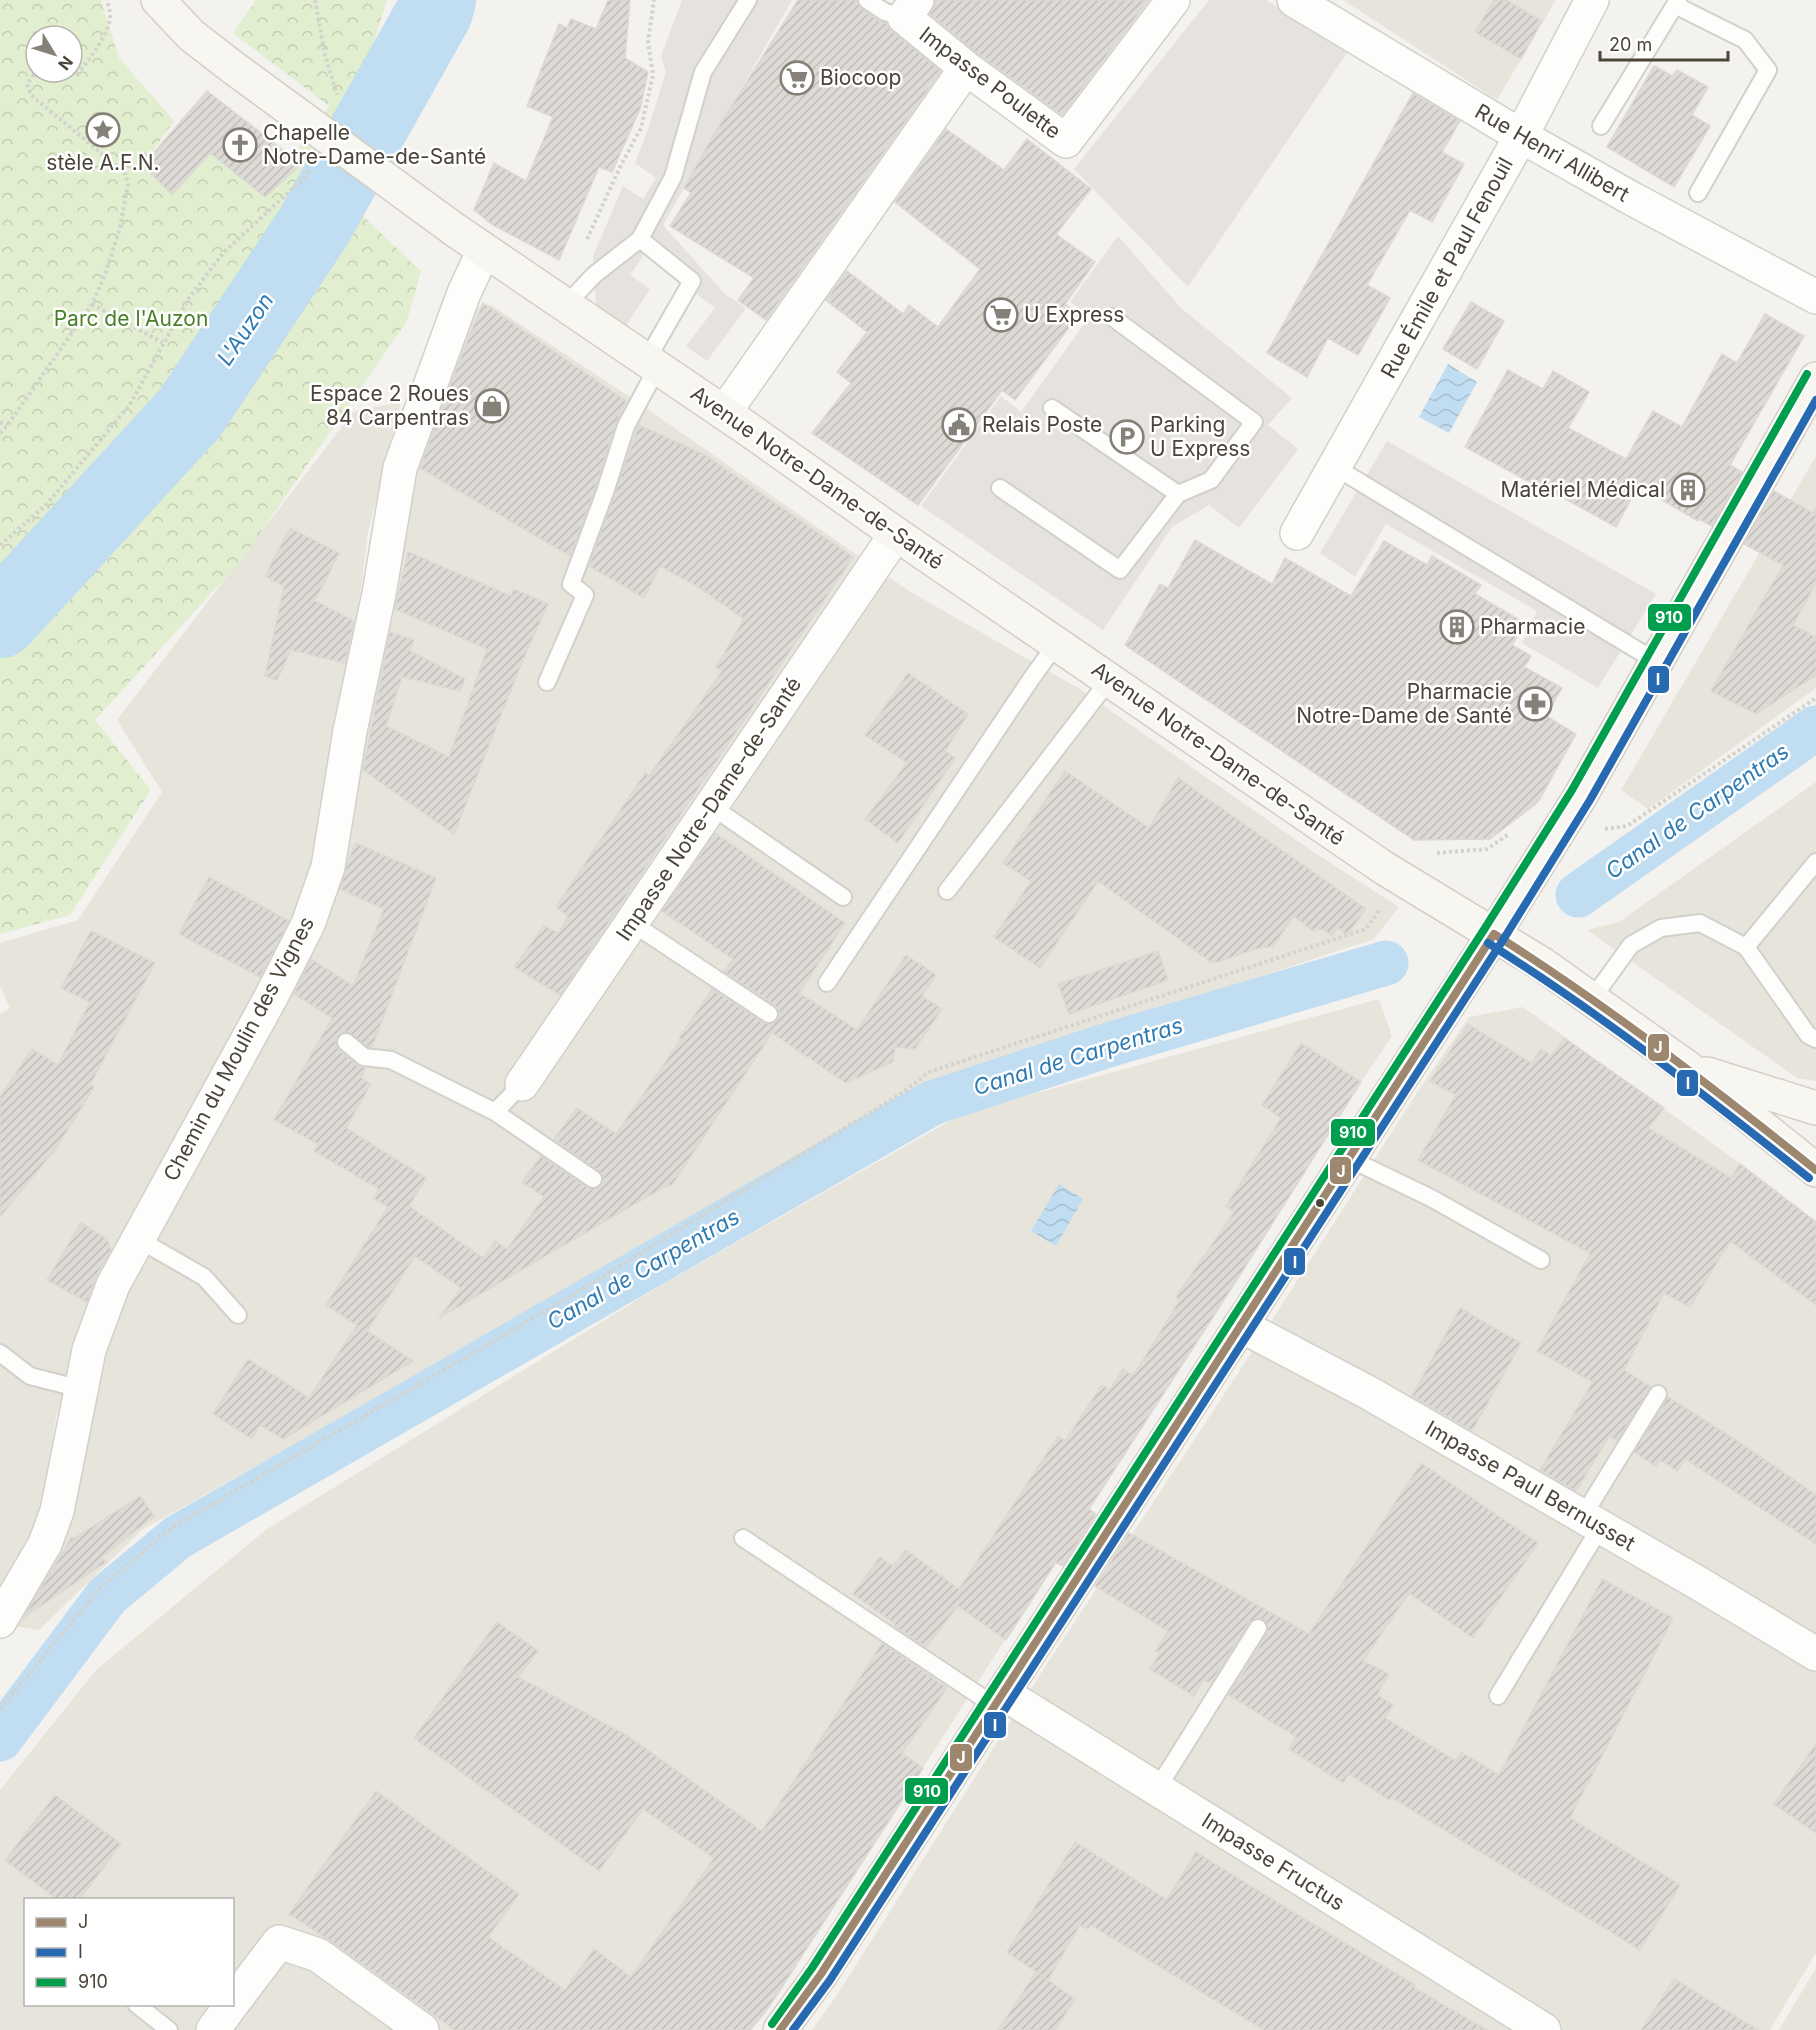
<svg xmlns="http://www.w3.org/2000/svg" width="1816" height="2030" viewBox="0 0 1816 2030" font-family="Inter,sans-serif">
<style>
.residential{fill:#e7e4dc;fill-rule:evenodd}
.forest{fill:url(#forest-crowns);fill-rule:evenodd}
.parking{fill:#e6e3df}
.water{fill:url(#water-waves)}
.lines{fill:none;stroke-linecap:round;stroke-linejoin:round}
.canal{stroke:#c0ddf1;stroke-width:45}
.river{stroke:#c0ddf1;stroke-width:76}
.building{fill:url(#building-hatch);stroke:#dcd9d4;stroke-width:1.5}
.lane-casing{stroke:#d2d0cb;stroke-width:20}
.street-casing{stroke:#d2d0cb;stroke-width:36}
.secondary-casing{stroke:#d3cfc5;stroke-width:36}
.path{stroke:#d3d2cc;stroke-width:4;stroke-dasharray:3 3;stroke-linecap:butt}
.lane{stroke:#fdfdfc;stroke-width:16}
.street{stroke:#fdfdfc;stroke-width:33}
.secondary{stroke:#f7f6f1;stroke-width:33}
.secondary-bridge-casing{stroke:#d3cfc5;stroke-width:36;stroke-linecap:butt}
.secondary-bridge{stroke:#f7f6f1;stroke-width:33}
.bus-1-casing{stroke:#fff;stroke-width:12}
.bus-2-casing{stroke:#fff;stroke-width:12}
.bus-3-casing{stroke:#fff;stroke-width:12}
.bus-1{stroke:#9d876e;stroke-width:8}
.bus-2{stroke:#276ab1;stroke-width:8}
.bus-3{stroke:#009e4d;stroke-width:8}
.bus-dot{fill:#4b4439;stroke:#fff;stroke-width:2}
.labels{text-anchor:middle;stroke-width:5;stroke-linejoin:round;paint-order:stroke}
.poi-label{font-size:21px;fill:#4b4439;stroke:#fff;text-anchor:start}
.street-label{font-size:21px;fill:#4b4439;stroke:#fff}
.park-label{font-size:21px;fill:#4a7f2a;stroke:#fff}
.water-label{font-size:22px;font-style:italic;fill:#2e7ab2;stroke:#fff}
.line-badge{stroke:#fff;stroke-width:2}
.badge-label{font-size:16px;text-anchor:middle;font-weight:bold;fill:#fff}
</style>
<defs>
<pattern id="forest-crowns" width="20" height="18" patternUnits="userSpaceOnUse" patternTransform="scale(1.5)"><rect width="20" height="18" fill="#e1eecf"/><path d="M2 6a3 3 0 1 1 6 0M12 15a3 3 0 1 1 6 0" fill="none" stroke="#c3cdb2"/></pattern>
<pattern id="water-waves" width="16" height="10" patternUnits="userSpaceOnUse" patternTransform="scale(1.5)"><rect width="16" height="10" fill="#c0ddf1"/><path d="M0 5q4-4 8 0t8 0" fill="none" stroke="#a6bfcf"/></pattern>
<pattern id="building-hatch" width="6" height="6" patternUnits="userSpaceOnUse" patternTransform="scale(1.5)"><rect width="6" height="6" fill="#dedbd6"/><path d="M-1 1l2-2M0 6l6-6M5 7l2-2" fill="none" stroke="#c0bdb8"/></pattern>
</defs>
<rect width="100%" height="100%" fill="#f4f2ee"/>
<path class="residential" d="M1343,0H1556L1497,100Z
M491,305L633,399L909,591L1078,688L1315,853L1399,907L1374,939L938,1083L142,1530L39,1630L6,1625L124,1280L287,997L412,466L476,308Z
M401,402L368,532L350,675L319,865L245,1013L85,1318L56,1417L40,1526L0,1597V1014L10,1008L0,986V943L78,920L162,792L117,720L354,411Z
M1816,456V688L1648,809L1621,790Z
M1816,782V1081L1797,1078L1587,930L1619,922Z
M1379,999L1392,1036L1361,1082L773,2003L751,2030H0V1790L96,1670L267,1529L658,1287L964,1113ZM26,1900H232V2004H26Z
M1523,1007L1727,1154L1816,1222V1953L1770,2030H812L837,1995L1043,1670L1242,1367L1422,1085L1469,1017Z
M1816,1968V2030H1779Z"/>
<path class="forest" d="M0,0H101L119,58L174,121L143,165L172,195L210,153L264,197L329,106L233,33L256,0H387L327,195L336,191L421,271L407,321L240,562L95,720L151,790L70,915L0,934ZM36,36H72V72H36Z"/>
<path class="parking" d="M682,0H792L663,225L725,294L746,308L707,361L686,346L715,308L644,255L630,275L650,289L619,336L597,321L593,256L623,186L643,199L656,178L635,163L647,132L666,72L661,56Z
M1209,0H1266L1347,53L1188,287L1074,169Z
M1118,236L1182,309L1292,398L1268,425L1298,449L1239,528L1209,505L1172,527L1103,630L921,506L1001,396L1021,412L1090,316L1070,302Z
M1387,441L1656,594L1598,688L1522,643L1537,611L1386,524L1355,577L1320,553Z"/>
<path class="water" d="M1448,364L1477,382L1449,433L1419,417Z
M1059,1184L1083,1199L1056,1246L1031,1231Z"/>
<g class="lines">
<path class="canal" d="M1578,895L1816,728
M0,1739L107,1596L178,1537L932,1103L1105,1046L1386,963"/>
<path class="river" d="M0,620L190,413L314,226L435,11L438,0"/>
</g>
<path class="building" d="M608,0H630L625,58L648,72L640,109L612,172L599,167L559,260L493,225L474,210L494,163L526,181L553,117L527,106L559,24L567,28L571,19L596,29Z
M798,0H857L861,8L879,21L886,23L892,31L941,71L766,320L738,300L754,278L670,226L691,193L684,188L714,134Z
M935,0H1149L1062,115L977,53L930,14Z
M1494,0H1506L1542,21L1521,59L1475,32Z
M1654,66L1672,76L1677,70L1708,87L1692,115L1710,126L1674,187L1607,147Z
M207,91L301,164L265,197L210,153L172,195L143,165Z
M1413,93L1460,121L1442,152L1464,164L1432,222L1410,210L1367,285L1390,298L1358,355L1328,338L1307,377L1267,353Z
M946,129L1004,170L1027,139L1091,189L1056,234L1095,262L1065,304L1079,314L1015,400L1002,390L918,505L812,433L851,383L837,372L867,332L826,300L847,271L903,314L909,305L938,327L980,269L895,202Z
M1471,302L1504,321L1477,369L1443,349Z
M483,303L626,401L616,423L595,489L570,556L420,468L462,354Z
M1765,314L1804,336L1730,465L1742,472L1712,526L1699,519L1698,521L1638,486L1616,527L1562,497L1548,492L1465,447L1508,370L1543,389L1553,371L1589,392L1568,428L1626,459L1653,411L1682,427L1722,354L1737,363Z
M639,425L705,455L853,557L560,995L514,967L544,926L559,933L568,916L556,907L645,773L649,776L722,671L716,667L744,619L695,585L660,566L644,598L589,566Z
M1774,491L1813,513L1816,507V583L1793,625L1816,637V675L1756,714L1711,691L1783,565L1744,544Z
M290,528L339,553L315,601L354,621L345,663L291,650L277,680L265,676L284,586L265,576Z
M1195,540L1272,584L1285,558L1351,596L1384,541L1427,565L1432,556L1481,585L1475,594L1525,623L1512,645L1531,656L1524,667L1562,688L1546,716L1576,734L1538,802L1490,839L1414,840L1125,645L1160,584L1168,588Z
M408,552L511,596L514,589L548,604L522,662L454,834L363,770L390,632L414,640L410,651L465,679L460,691L402,677L386,726L449,757L487,649L395,609Z
M908,673L968,714L945,751L955,758L898,843L865,819L907,763L865,735Z
M1065,771L1149,828L1178,778L1366,909L1347,935L1338,928L1332,936L1323,929L1313,931L1294,916L1273,946L1252,950L1219,962H1211L1098,881L1040,968L994,937L1031,881L1003,863Z
M715,833L845,923L799,993L857,1030L906,955L936,975L922,996L942,1009L915,1049L895,1047L893,1062L846,1083L772,1033L672,1185H668L638,1202L439,1318L461,1288L415,1256L367,1331L413,1361L283,1439L260,1425L252,1439L213,1414L248,1359L309,1398L357,1325L326,1305L388,1207L373,1198L379,1189L314,1151L318,1144L274,1120L332,1018L294,994L311,959L353,986L384,909L340,889L348,861L356,843L436,878L372,1047H368L348,1032H342L336,1040V1045L339,1050L357,1065L365,1068L361,1078L371,1084L346,1128L426,1178L409,1206L483,1258L495,1241L507,1249L544,1197L522,1182L541,1156L588,1188L593,1189L601,1185L603,1179L599,1171L554,1139L577,1108L616,1134L681,1039L679,1038L712,989L764,1023L773,1024L778,1019L779,1010L775,1005L724,972L733,959L662,911Z
M209,877L289,921L260,977L179,934Z
M91,931L155,963L90,1085L94,1087L53,1154L52,1153L0,1217V1097L32,1049L58,1065L90,1002L61,988Z
M1158,951L1168,980L1069,1014L1058,984Z
M1468,1024L1531,1063L1541,1049L1552,1056L1564,1038L1664,1108L1648,1128L1731,1178L1740,1164L1816,1222V1305L1730,1241L1690,1307L1664,1293L1624,1370L1651,1387L1617,1441L1609,1436L1576,1491L1540,1470L1593,1382L1537,1351L1590,1253L1418,1160L1456,1095L1430,1081Z
M1301,1043L1361,1082L1240,1275L1089,1509L1096,1514L1063,1566L1056,1562L1006,1640L958,1606L926,1647L894,1626L895,1624L853,1594L880,1557L893,1566L906,1550L959,1589L1058,1436L1065,1441L1102,1385L1110,1390L1123,1369L1133,1376L1180,1300L1176,1297L1234,1212L1226,1206L1281,1118L1262,1105Z
M81,1223L107,1239L111,1250L96,1276L87,1302L47,1280Z
M1460,1308L1521,1343L1472,1431L1412,1396Z
M1668,1397L1739,1442L1816,1495V1544L1685,1459L1677,1471L1660,1460L1656,1466L1634,1452Z
M1421,1463L1538,1543L1473,1638L1409,1593L1363,1661L1389,1674L1377,1695L1393,1705L1385,1718L1456,1761L1461,1752L1499,1775L1602,1579L1673,1618L1570,1818L1680,1885L1640,1950L1391,1797L1389,1800L1349,1774L1343,1783L1289,1749L1296,1737L1229,1695L1267,1634L1268,1628L1264,1619L1258,1618L1249,1622L1211,1683L1203,1680L1194,1696L1150,1669L1160,1653L1156,1651L1168,1631L1095,1586L1129,1533L1309,1634Z
M140,1496L154,1516L101,1558L106,1562L23,1618L71,1538H75Z
M497,1622L538,1651L518,1677L626,1735L762,1831L882,1643L947,1688L902,1753L923,1768L766,2011L750,2030H455L329,1940L289,1914L376,1791L519,1894L488,1937L565,1990L594,1949L631,1977L714,1858L643,1809L599,1871L414,1738Z
M1816,1744V1833L1774,1804Z
M55,1795L121,1844L80,1899H57L5,1860Z
M1075,1842L1167,1900L1196,1852L1283,1906L1415,1985L1413,1987L1487,2030H1264L1091,1925L1088,1929L1080,1925L1048,1980L1007,1952Z
M1036,1972L1075,1999L1055,2030H998Z
M1674,1979L1758,2030H1641Z"/>
<g class="lines">
<g class="lane-casing">
<path id="lane" d="M867,0L885,12L904,17
M1678,0L1675,5L1745,40L1768,70L1698,193
M1601,126L1675,5
M640,239L692,281L646,361
M566,305L594,275L640,239L673,177L703,72L748,0
M1052,408L1178,494
M1335,467L1657,662
M1000,488L1120,570L1178,494L1211,480L1254,422L1112,317
M547,682L585,595L571,584L605,492L626,426L657,368
M711,806L843,897
M947,891L1110,679
M632,923L769,1014
M1746,947L1808,1035L1816,1039
M827,983L1031,679L1057,643
M1592,999L1631,945L1661,928L1700,923L1746,947L1816,862
M346,1042L364,1057L391,1060L495,1112L593,1179
M495,1112L522,1084
M1350,1159L1431,1198L1541,1260
M138,1239L204,1277L238,1315
M0,1353L30,1376L81,1389
M1583,1516L1658,1394
M743,1538L995,1706
M1498,1696L1601,1526
M1157,1789L1258,1628
M136,2004L169,2030"/>
</g>
<g class="street-casing">
<path id="street" d="M917,0L904,17L966,68L1066,141L1173,0
M1294,0L1521,136L1629,197L1816,297
M724,413L966,68
M1297,533L1521,136L1592,0
M522,1084L896,534
M1240,1325L1369,1393L1698,1583L1816,1654
M0,1621L45,1544L57,1511L89,1350L113,1285L271,997L308,924L328,867L350,731L379,594L400,468L464,293L484,250
M1003,1693L1544,2030
M232,2004L279,1942L318,1955L422,2030
M213,2030L232,2004"/>
</g>
<g class="secondary-casing">
<path id="secondary" d="M158,0L191,35L235,69
M455,230L748,429L896,534L1384,868L1542,964L1688,1068L1816,1170
M1707,1074L1816,1108
M780,2030L821,1974L1494,934L1581,795L1816,379"/>
</g>
<path class="path" d="M315,0L325,55L337,95
M72,70L77,74C88,62 111,31 110,15C110,10 108,5 107,0
M587,239L620,167L641,128L653,75L648,42L654,0
M92,304L165,344
M0,422L7,426
M0,433L7,426L92,304L105,275L120,228L128,184L125,174L119,168L31,95L27,84L36,72
M0,545L45,506L129,406L189,298L224,252L303,179L309,171
M1605,829L1627,826L1816,698
M1437,853L1487,849L1509,834
M0,1709L101,1587L171,1528L556,1305L902,1093L929,1072L1366,929L1380,909"/>
<use href="#lane" class="lane"/>
<use href="#street" class="street"/>
<use href="#secondary" class="secondary"/>
<g class="secondary-bridge-casing">
<path id="secondary-bridge" d="M235,69L455,230"/>
</g>
<use href="#secondary-bridge" class="secondary-bridge"/>
<g class="bus-1-casing">
<path id="bus-1" d="M1494,934C1607,1005 1712,1087 1816,1170
M780,2030L821,1974L1494,934"/>
</g>
<g class="bus-2-casing">
<path id="bus-2" d="M1488,943C1601,1014 1705,1095 1809,1178
M793,2030L830,1980L1503,940L1590,800L1816,400"/>
</g>
<g class="bus-3-casing">
<path id="bus-3" d="M772,2024L812,1968L1485,928L1572,790L1807,374"/>
</g>
<use href="#bus-1" class="bus-1"/>
<use href="#bus-2" class="bus-2"/>
<use href="#bus-3" class="bus-3"/>
</g>
<defs>
<g id="supermarket-ring" transform="scale(1.725)"><circle r="9.5" fill="#fff" stroke="#868178" stroke-width="1.5"/><path d="M-6-5.5h2.5l.6 2H6L4.5 2H-2.5L-4.4-4H-6ZM-1.5 3.2a1.3 1.3 0 1 0 .1 0ZM3 3.2a1.3 1.3 0 1 0 .1 0Z" fill="#868178"/></g>
<g id="sight-ring" transform="scale(1.725)"><circle r="9.5" fill="#fff" stroke="#868178" stroke-width="1.5"/><path d="M0-6L1.8-2.2L6-1.7L2.9 1.2L3.7 5.4L0 3.3L-3.7 5.4L-2.9 1.2L-6-1.7L-1.8-2.2Z" fill="#868178"/></g>
<g id="church-ring" transform="scale(1.725)"><circle r="9.5" fill="#fff" stroke="#868178" stroke-width="1.5"/><path d="M-1.2-6h2.4v3.5h3.3v2.4h-3.3V6h-2.4V-.1h-3.3v-2.4h3.3Z" fill="#868178"/></g>
<g id="shop-ring" transform="scale(1.725)"><circle r="9.5" fill="#fff" stroke="#868178" stroke-width="1.5"/><path d="M-5-2.5h2.3a2.7 3.5 0 0 1 5.4 0H5L5.5 6h-11ZM-1.5-2.5h3a1.5 2.3 0 0 0-3 0Z" fill="#868178"/></g>
<g id="civic-ring" transform="scale(1.725)"><circle r="9.5" fill="#fff" stroke="#868178" stroke-width="1.5"/><path d="M-.6-6.5H3V-4.5H.6V-3L4-1V1h2V6H-6V1h2V-1L-.6-3ZM-1.2 2.5V6h2.4V2.5Z" fill="#868178"/></g>
<g id="parking-ring" transform="scale(1.725)"><circle r="9.5" fill="#fff" stroke="#868178" stroke-width="1.5"/><path d="M-3.5-5.5H1a3.5 3.5 0 0 1 0 7H-1V5.5H-3.5ZM-1-3.4V-.6H.8a1.4 1.4 0 0 0 0-2.8Z" fill="#868178"/></g>
<g id="building-ring" transform="scale(1.725)"><circle r="9.5" fill="#fff" stroke="#868178" stroke-width="1.5"/><path d="M-4-6H4V6H1V3H-1V6H-4ZM-2.5-4.3h1.7v1.8h-1.7ZM.8-4.3h1.7v1.8H.8ZM-2.5-1h1.7V.8h-1.7ZM.8-1h1.7V.8H.8Z" fill="#868178"/></g>
<g id="pharmacy-ring" transform="scale(1.725)"><circle r="9.5" fill="#fff" stroke="#868178" stroke-width="1.5"/><path d="M-2-6h4v4h4v4h-4v4h-4v-4h-4v-4h4Z" fill="#868178"/></g>
</defs>
<g fill-rule="evenodd">
<use href="#supermarket-ring" x="797" y="78"/>
<use href="#sight-ring" x="103" y="130"/>
<use href="#church-ring" x="240" y="145"/>
<use href="#supermarket-ring" x="1001" y="315"/>
<use href="#shop-ring" x="492" y="406"/>
<use href="#civic-ring" x="959" y="425"/>
<use href="#parking-ring" x="1127" y="437"/>
<use href="#building-ring" x="1688" y="490"/>
<use href="#building-ring" x="1457" y="627"/>
<use href="#pharmacy-ring" x="1535" y="704"/>
</g>
<circle class="bus-dot" cx="1320" cy="1203" r="5"/>
<g class="labels">
<g class="poi-label">
<text x="820" y="85">Biocoop</text>
<text x="263" y="140">Chapelle<tspan x="263" dy="24">Notre-Dame-de-Santé</tspan></text>
<text x="103" y="170" text-anchor="middle">stèle A.F.N.</text>
<text x="1024" y="322">U Express</text>
<text x="469" y="401" text-anchor="end">Espace 2 Roues<tspan x="469" dy="24">84 Carpentras</tspan></text>
<text x="982" y="432">Relais Poste</text>
<text x="1150" y="432">Parking<tspan x="1150" dy="24">U Express</tspan></text>
<text x="1665" y="497" text-anchor="end">Matériel Médical</text>
<text x="1480" y="634">Pharmacie</text>
<text x="1512" y="699" text-anchor="end">Pharmacie<tspan x="1512" dy="24">Notre-Dame de Santé</tspan></text>
</g>
<g class="street-label">
<text transform="translate(990 83) rotate(37)" y="7">Impasse Poulette</text>
<text transform="translate(1552 153) rotate(30)" y="7">Rue Henri Allibert</text>
<text transform="translate(1447 268) rotate(-61)" y="7">Rue Émile et Paul Fenouil</text>
<text transform="translate(817 478) rotate(35)" y="7">Avenue Notre-Dame-de-Santé</text>
<text transform="translate(1218 754) rotate(35)" y="7">Avenue Notre-Dame-de-Santé</text>
<text transform="translate(709 809) rotate(-56)" y="7">Impasse Notre-Dame-de-Santé</text>
<text transform="translate(239 1049) rotate(-62)" y="7">Chemin du Moulin des Vignes</text>
<text transform="translate(1530 1486) rotate(30)" y="7">Impasse Paul Bernusset</text>
<text transform="translate(1273 1862) rotate(32)" y="7">Impasse Fructus</text>
</g>
<g class="park-label">
<text x="131" y="326">Parc de l'Auzon</text>
</g>
<g class="water-label">
<text transform="translate(245 329) rotate(-56)" y="8">L'Auzon</text>
<text transform="translate(1697 811) rotate(-35)" y="8">Canal de Carpentras</text>
<text transform="translate(1078 1056) rotate(-17)" y="8">Canal de Carpentras</text>
<text transform="translate(643 1269) rotate(-30)" y="8">Canal de Carpentras</text>
</g>
</g>
<g class="line-badge">
<rect x="1647" y="603" width="45" height="29" rx="6" fill="#009e4d"/>
<rect x="1647" y="665" width="23" height="29" rx="6" fill="#276ab1"/>
<rect x="1647" y="1033" width="23" height="29" rx="6" fill="#9d876e"/>
<rect x="1676" y="1069" width="23" height="28" rx="6" fill="#276ab1"/>
<rect x="1330" y="1118" width="46" height="29" rx="6" fill="#009e4d"/>
<rect x="1329" y="1156" width="23" height="29" rx="6" fill="#9d876e"/>
<rect x="1283" y="1247" width="23" height="29" rx="6" fill="#276ab1"/>
<rect x="983" y="1711" width="24" height="28" rx="6" fill="#276ab1"/>
<rect x="949" y="1743" width="24" height="29" rx="6" fill="#9d876e"/>
<rect x="904" y="1777" width="45" height="28" rx="6" fill="#009e4d"/>
</g>
<g class="badge-label">
<text x="1669" y="623">910</text>
<text x="1658" y="685">I</text>
<text x="1658" y="1053">J</text>
<text x="1688" y="1089">I</text>
<text x="1353" y="1138">910</text>
<text x="1341" y="1177">J</text>
<text x="1295" y="1268">I</text>
<text x="995" y="1731">I</text>
<text x="961" y="1763">J</text>
<text x="927" y="1797">910</text>
</g>
<rect x="24" y="1898" width="210" height="108" fill="#ffffff" stroke="#b7b4b0" stroke-width="1.5"/>
<rect x="36" y="1918" width="30" height="9" fill="#9d876e" stroke="#b7b4b0" stroke-width="1.5"/>
<text x="78" y="1928" font-size="18" fill="#4b4439">J</text>
<rect x="36" y="1948" width="30" height="9" fill="#276ab1" stroke="#b7b4b0" stroke-width="1.5"/>
<text x="78" y="1958" font-size="18" fill="#4b4439">I</text>
<rect x="36" y="1978" width="30" height="9" fill="#009e4d" stroke="#b7b4b0" stroke-width="1.5"/>
<text x="78" y="1988" font-size="18" fill="#4b4439">910</text>
<g transform="translate(54 54) rotate(128)"><circle r="28" fill="#ffffff" stroke="#b7b4b0" stroke-width="1.5"/>
<path d="M0-4.5L10 22L0 15L-10 22Z" fill="#868178"/>
<text y="-9" font-size="16" font-weight="bold" text-anchor="middle" fill="#4b4439">N</text>
</g>
<path d="M1600 51v9h128v-9" fill="none" stroke="#4b4439" stroke-width="3"/>
<text x="1609" y="51" font-size="18" fill="#4b4439" stroke="#ffffff" stroke-width="4.5" paint-order="stroke">20 m</text>
</svg>
